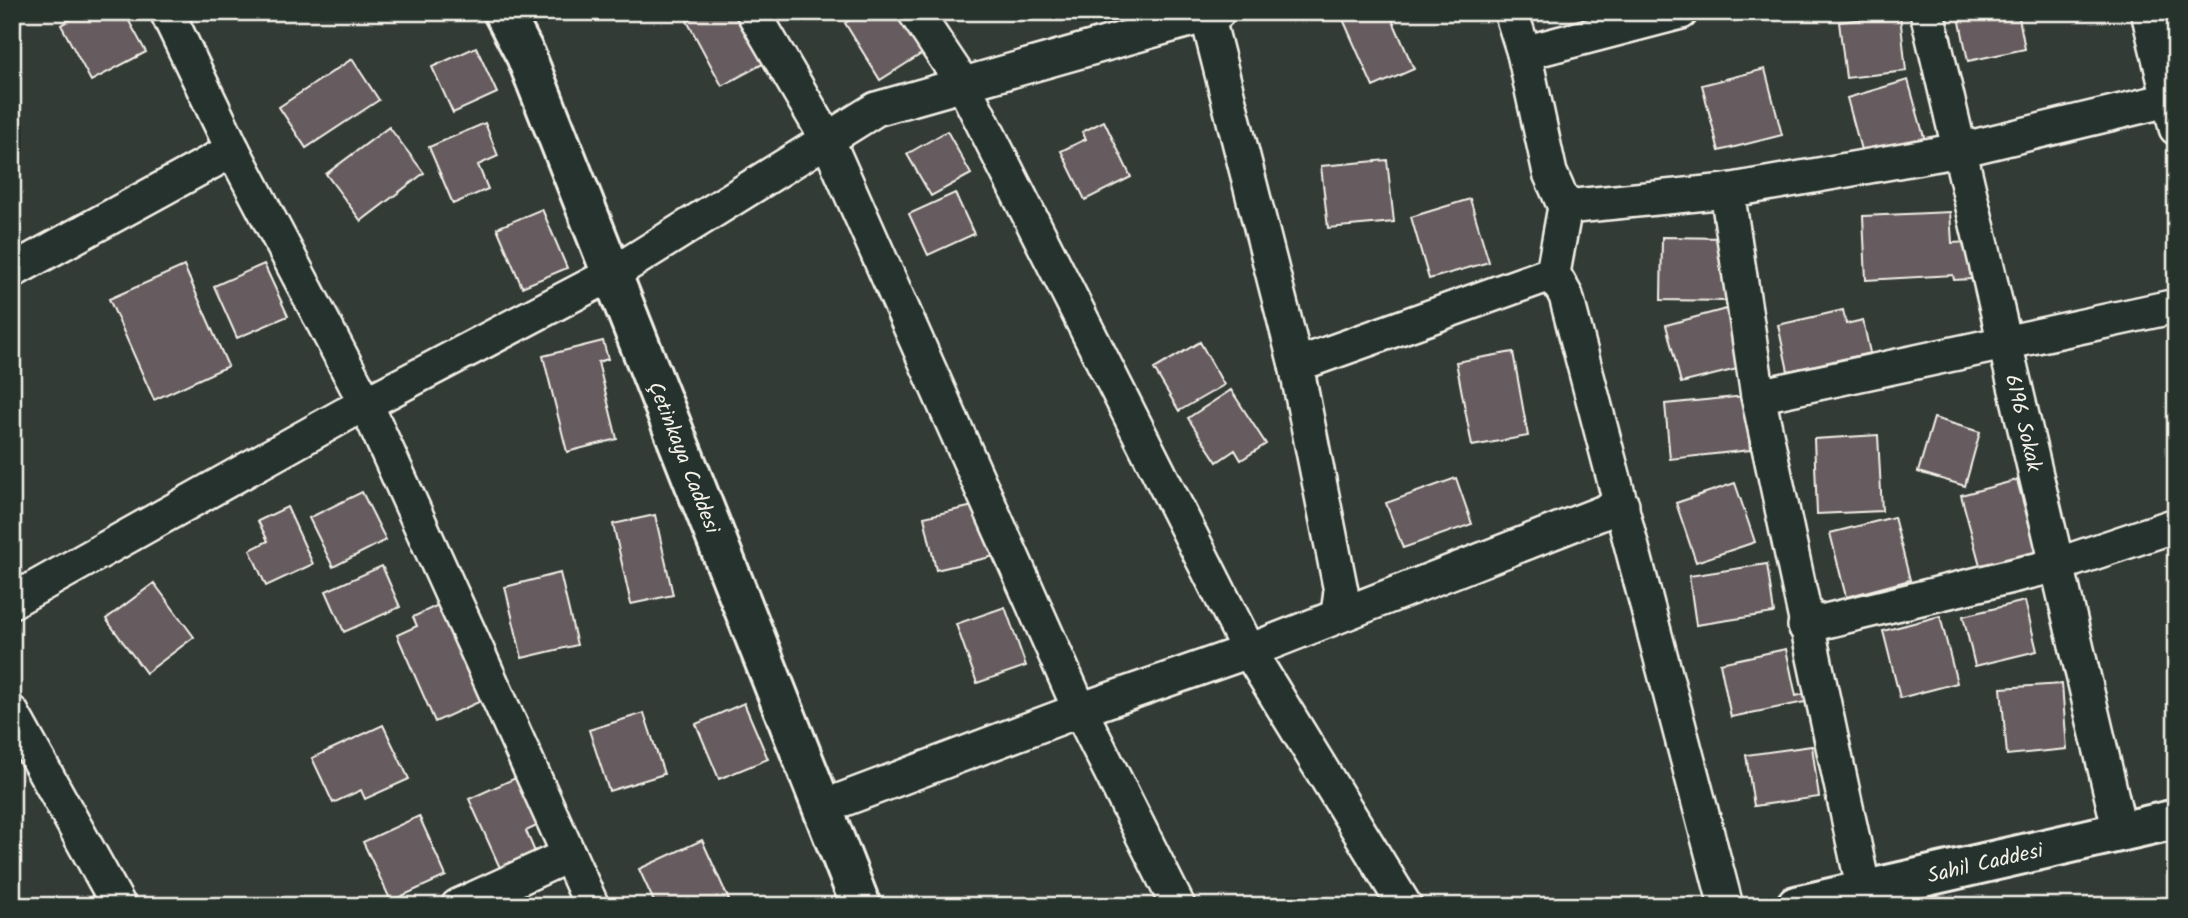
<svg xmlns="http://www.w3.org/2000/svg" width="2188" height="918" viewBox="0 0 2188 918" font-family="Kalam,sans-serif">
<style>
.building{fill:#665c60;stroke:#f4f1e8;stroke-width:2}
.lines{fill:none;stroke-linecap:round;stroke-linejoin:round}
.minor-casing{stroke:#f4f1e8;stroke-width:38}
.tertiary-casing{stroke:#f4f1e8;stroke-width:44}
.minor{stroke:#26332d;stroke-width:33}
.tertiary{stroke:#26332d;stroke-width:38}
.labels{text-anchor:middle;stroke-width:5;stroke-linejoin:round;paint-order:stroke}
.street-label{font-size:21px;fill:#f4f1e8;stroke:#26332d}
</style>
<rect width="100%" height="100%" fill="#333b37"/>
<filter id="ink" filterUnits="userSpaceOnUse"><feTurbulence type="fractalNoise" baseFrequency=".0143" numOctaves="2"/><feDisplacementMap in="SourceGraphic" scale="14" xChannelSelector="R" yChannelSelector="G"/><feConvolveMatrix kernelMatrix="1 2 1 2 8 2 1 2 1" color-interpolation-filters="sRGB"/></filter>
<g filter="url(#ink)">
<path class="building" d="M84,12H124L146,52L91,81L61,25Z
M704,12H744L770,60L722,86L687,21Z
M862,12H898L923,53L880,80L845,23Z
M1353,12H1389L1414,69L1373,87L1342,17Z
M1958,12H2018L2025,49L1968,61Z
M1900,15L1906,71L1846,78L1839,22Z
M476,47L497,93L453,113L432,67Z
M352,59L379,100L306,148L279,107Z
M1765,69L1782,135L1719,151L1702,85Z
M1908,80L1926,144L1864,161L1847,98Z
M1104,121L1131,177L1085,200L1061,151L1086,139L1082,132Z
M485,123L498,156L478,165L488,189L453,204L429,147Z
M389,127L424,173L361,221L326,174Z
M947,131L971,174L931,196L907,154Z
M1387,160L1394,222L1328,228L1321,166Z
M955,193L974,234L928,255L909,214Z
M1470,199L1489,262L1429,279L1411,217Z
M542,209L567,268L522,287L497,228Z
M1950,212L1952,243L1969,242L1971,279L1954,280L1953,275L1866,280L1863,216Z
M1662,237L1727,238V301L1661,300Z
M264,264L288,316L237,338L214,286Z
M184,266L228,366L154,400L109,299Z
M1726,309L1741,368L1681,383L1666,325Z
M1843,310L1846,324L1863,320L1870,353L1788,371L1778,325Z
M603,341L608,359L598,362L617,439L567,452L543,356Z
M1200,342L1224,385L1179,411L1154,369Z
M1513,352L1528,436L1472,446L1456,362Z
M1231,390L1266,444L1241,460L1235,450L1217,462L1188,418Z
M1745,396L1750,450L1670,459L1665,404Z
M1934,418L1980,432L1965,486L1918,472Z
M1878,435L1882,511L1817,514L1814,439Z
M1456,478L1472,524L1403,548L1386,503Z
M2017,480L2037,553L1981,569L1961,495Z
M1735,483L1755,542L1696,562L1676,503Z
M362,492L386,540L333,567L309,518Z
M987,503L999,555L936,570L924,517Z
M287,507L313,564L266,586L250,550L268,541L258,521Z
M655,515L673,595L631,604L613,524Z
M1894,517L1910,580L1846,597L1830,533Z
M1767,564L1774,613L1696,625L1689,576Z
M382,566L400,607L344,632L326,591Z
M560,573L577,645L522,658L505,587Z
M154,583L194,637L146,673L106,619Z
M2025,601L2037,651L1975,666L1963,616Z
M440,604L483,700L435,722L397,635L417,626L413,617Z
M1005,607L1026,666L977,683L956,624Z
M1940,616L1957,683L1900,698L1883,631Z
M1786,649L1796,696L1808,693L1810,701L1731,717L1720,663Z
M2062,684L2067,749L2007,755L2001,688Z
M744,703L768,759L719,779L696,724Z
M644,713L664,774L609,791L589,730Z
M383,725L409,779L365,799L361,790L333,803L312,758Z
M1812,746L1819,797L1754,806L1746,755Z
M520,776L541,824L526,831L535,852L500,868L469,799Z
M419,816L446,876L391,901L363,842Z
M702,840L729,900L717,906H656L639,869Z"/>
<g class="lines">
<g class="minor-casing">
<g id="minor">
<path d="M167,12L233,150L366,404L592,906"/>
<path d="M753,12L827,139L1080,710L1178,906"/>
<path d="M915,12L963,84L1249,651L1405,906"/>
<path d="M1511,12L1524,53L1550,173L1565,207L1553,273L1566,296L1726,906"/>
<path id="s1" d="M1927,12L2120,832"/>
<path d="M2148,12L2176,128"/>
<path d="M1207,15L1296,365L1341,591L1338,614"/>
<path d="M1524,53L1681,12"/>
<path d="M1727,191L1758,396L1864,891"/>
<path d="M1565,207L1727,191L1960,150L2176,98"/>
<path d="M12,271L233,150"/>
<path d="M1296,365L1553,273"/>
<path d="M1758,396L2176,306"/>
<path d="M12,601L346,414L612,274L876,109L1218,12"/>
<path d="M1805,626L2057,565L2176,525"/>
<path d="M12,713L119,906"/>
<path d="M823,807L1080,710L1249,651L1622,505"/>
<path d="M458,906L569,855"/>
</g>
</g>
<g class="tertiary-casing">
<g id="tertiary">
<path id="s2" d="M503,12L526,56L861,906"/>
<path id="s3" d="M1796,906L2176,819"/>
</g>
</g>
<use href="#minor" class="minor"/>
<use href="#tertiary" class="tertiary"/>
</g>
</g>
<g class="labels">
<g class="street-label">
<text dy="7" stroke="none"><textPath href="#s1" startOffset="422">6196 Sokak</textPath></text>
<text dy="7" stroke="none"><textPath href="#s2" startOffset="481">Çetinkaya Caddesi</textPath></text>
<text dy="7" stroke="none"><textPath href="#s3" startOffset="194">Sahil Caddesi</textPath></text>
</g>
</g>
<rect width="2188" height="918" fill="none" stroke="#26332d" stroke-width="42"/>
<rect x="21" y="21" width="2146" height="876" fill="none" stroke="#f4f1e8" stroke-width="2.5" filter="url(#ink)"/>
</svg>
